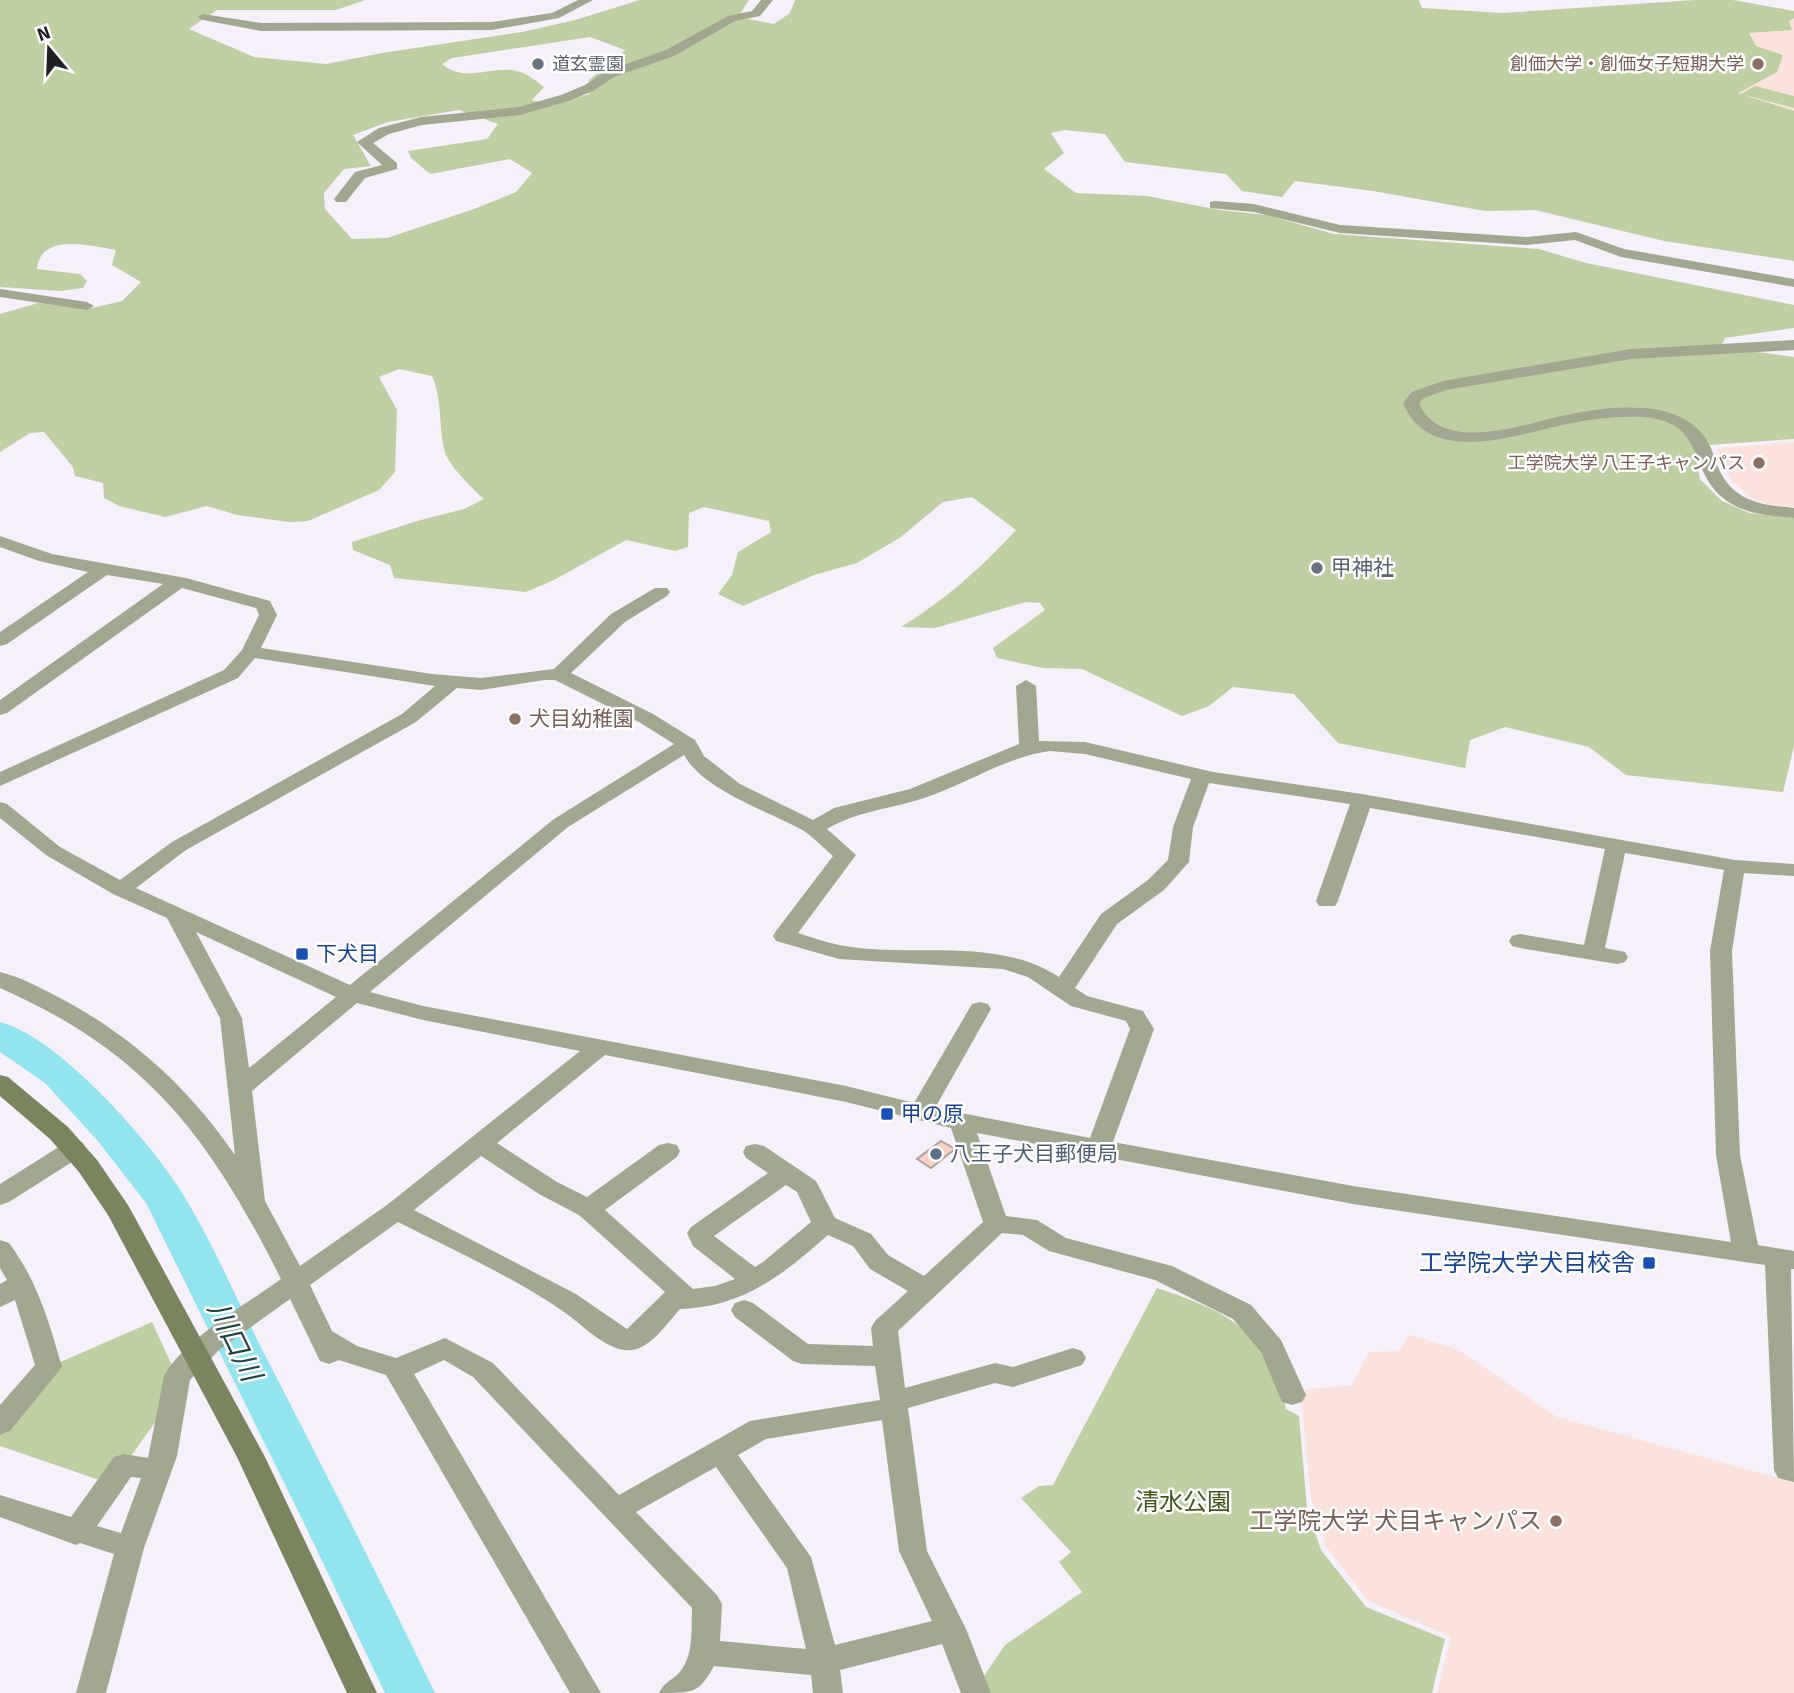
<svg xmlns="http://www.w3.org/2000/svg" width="1794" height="1693" viewBox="0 0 1794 1693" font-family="'Source Sans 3','Noto Sans JP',sans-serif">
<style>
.education{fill:#fce2dc}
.green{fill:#bfcfa4;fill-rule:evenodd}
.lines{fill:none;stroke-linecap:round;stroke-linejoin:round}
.river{fill:#92e4ee;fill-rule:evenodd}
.building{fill:#fad1c7;stroke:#aea19e;stroke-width:2}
.street{fill:#a1a88f;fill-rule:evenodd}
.secondary{fill:#7a845e;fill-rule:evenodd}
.worship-dot{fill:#6b7280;stroke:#fff;stroke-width:2.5}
.education-dot{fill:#8d6e63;stroke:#fff;stroke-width:2.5}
.transit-dot{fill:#1a4fb4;stroke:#fff;stroke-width:2.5}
.service-dot{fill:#5c6f8a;stroke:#fff;stroke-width:2.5}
.labels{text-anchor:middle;stroke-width:5;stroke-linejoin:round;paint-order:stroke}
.far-worship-label{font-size:18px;fill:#5b616d;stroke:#fff;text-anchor:start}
.far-education-label{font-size:18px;fill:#785e54;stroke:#fff;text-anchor:end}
.worship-label{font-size:21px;fill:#5b616d;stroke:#fff;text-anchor:start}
.education-label{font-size:21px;fill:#785e54;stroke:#fff;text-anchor:start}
.transit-label{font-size:21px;fill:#164399;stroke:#fff;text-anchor:start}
.service-label{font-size:21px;fill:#4e5e75;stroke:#fff;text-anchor:start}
.near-transit-label{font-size:24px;fill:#164399;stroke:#fff;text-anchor:end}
.near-park-label{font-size:24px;fill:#445719;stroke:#fff}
.near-education-label{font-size:24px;fill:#785e54;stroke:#fff;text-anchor:end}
.near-water-label{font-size:28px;font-style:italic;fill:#1c4348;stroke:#fff}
</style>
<rect width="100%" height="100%" fill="#f6f0fa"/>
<path class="education" d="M1794,14V149L1711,124L1748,33Z
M1794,442V507L1767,504L1749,497L1730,478L1717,448Z
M1409,1335L1457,1349L1557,1417L1794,1482V1693H1437L1451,1637L1367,1600L1326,1546L1311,1497L1300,1390L1352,1385L1369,1352L1398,1351Z"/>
<path class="green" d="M0,0H365L336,10H217L189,29L254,57L326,64L382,53L522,32L575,20L640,0H749L738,17L774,24L790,13L795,0H1419L1422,8L1502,13L1695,0H1733L1794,11V18L1789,21L1792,30L1749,33L1756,46L1783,55L1777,72L1738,93L1794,111V261L1664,241L1535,210L1485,211L1373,191L1295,181L1282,197L1242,191L1226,174L1125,162L1105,134L1064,130L1051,133L1064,153L1044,169L1076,193L1147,196L1220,210L1266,215L1334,234L1539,249L1586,263L1794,305V328L1725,338L1721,347L1794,357V439L1694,446L1700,479L1722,501L1749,513L1794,518V746L1783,792L1626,775L1589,747L1505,727L1470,740L1465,768L1338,743L1294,694L1233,687L1209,706L1182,716L1082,669L1043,668L997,658L993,648L1045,610L1040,603L1026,602L935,628L901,627C945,600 981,568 1016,530L972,497L943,502L901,537L857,563L814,575L743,606L718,594L732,575L738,552L771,532L769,521L704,507L689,513L688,547L675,551L626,540L554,580L526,592L394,578L390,565L353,550L352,542L417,521L464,509L484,499C473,489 449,466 445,452C438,426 443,401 432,376L399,369L379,377L397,410L395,472L379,490L308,521L289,522L237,515L207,506L165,517L119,506L104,498L103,483L75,476L73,467L44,432L30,433L0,452V314L38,303L88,309L122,301L141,282L112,265L116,250C92,246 40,232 37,269L80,274L87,281L83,288L60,291L0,287ZM590,37L625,50L589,80V94L552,106L532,100L544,87C537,82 528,74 520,72C493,63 467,85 442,64L452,58ZM459,110L498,124L487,139L408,151L411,158L430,174L510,159L532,173L516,192L474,209L387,238L352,239L325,209L324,193L344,169L371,166L353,135L388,122Z
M1755,86L1794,96V108L1741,94Z
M1157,1288C1227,1311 1270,1332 1286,1409L1299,1416L1307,1508L1321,1550L1366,1607L1445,1639L1432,1693H990L984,1676L1005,1645L1082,1592L1059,1562L1071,1552L1021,1498L1039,1486L1053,1485Z
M152,1322L177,1376L171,1400L111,1484L0,1446V1424L49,1367Z"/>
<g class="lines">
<path class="river" d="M0,1022C58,1037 147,1138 179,1188C212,1240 236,1299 264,1353C322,1466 380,1579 435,1693H385L303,1521L146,1203L97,1140L45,1083L0,1052Z"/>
</g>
<path class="building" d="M941,1141L955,1149L931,1168L917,1159Z"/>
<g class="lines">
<path class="street" d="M578,0H593L559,18L492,30L261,31L203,20L197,17L203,14L261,23L492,22L552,13Z
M761,0H773L760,16L735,21L674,56L614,77L593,91L569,101L520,115L422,125L389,134L373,143L397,163V169L365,178L346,202H336L334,199L355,172L382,165L357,142L379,128L421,117L519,107L561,95L585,85L606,71L666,50L728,16L752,11Z
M1215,201L1254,204L1340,225L1527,237L1576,232L1624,249L1794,279V287L1621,257L1575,240L1527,245L1340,233L1254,212L1210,208V202Z
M0,289L87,302L94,306L87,310L0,297Z
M1794,340V350L1631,359L1446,390L1424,398L1419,403C1441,456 1527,423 1566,415C1591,410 1616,406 1641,408C1669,409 1699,420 1711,448C1717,465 1722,482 1738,493C1754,505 1775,506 1794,508V518C1770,516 1742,514 1723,498C1687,468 1706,421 1642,417C1616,416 1592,419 1567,424C1518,434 1429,468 1403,403L1412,392L1443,381L1631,349Z
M0,536L52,554L186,578L270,601L277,615L261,648L432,674L481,678L554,669L611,614L655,588H667L670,592L667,596L625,622L571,673L653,714L695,740L704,756L740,784L813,820L834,808L910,789L1019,744L1016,686L1026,680L1036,686L1039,741L1085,742L1213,772L1362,794L1735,860L1794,864V876L1744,873L1732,951L1740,1155L1758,1245L1794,1251V1269H1791L1794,1482L1778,1478L1774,1470L1765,1265L1353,1204L977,1133L1006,1216L1037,1220L1066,1238L1172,1266L1251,1305L1281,1340L1306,1395L1302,1402L1292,1405L1282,1402L1261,1352L1233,1319L1155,1280L1049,1251L1023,1235L1002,1233L898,1331L905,1388L995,1363L1013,1367L1073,1348L1082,1351L1086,1358L1082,1365L1013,1387L995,1383L908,1408L927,1551L966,1629L991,1693H961L942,1644L840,1670L843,1693H813L811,1675L714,1666C699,1693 694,1693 659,1693C664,1681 676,1679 682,1669C694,1652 691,1628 692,1608L473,1377L444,1360L414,1374L601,1693H570L386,1375L339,1360L329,1364L320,1361L290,1299L219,1350L190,1380L177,1456L144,1548L106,1693H76L114,1554L80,1543L76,1545L0,1517V1495L71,1517L114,1457L124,1454L148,1458L164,1376C183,1340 247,1304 281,1279C210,1138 148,1053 0,988V972C21,977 41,988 60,998C132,1036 189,1088 235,1155L220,1018L167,918L113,894L46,855L0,818V802L7,804L60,847L120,880L172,842L402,714L435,686L255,658L238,678L0,786V772L224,670L242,650L259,615L256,608L182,588L7,713L0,715V700L163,584L107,575L7,644L0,646V632L88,572L39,561L0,547ZM544,680H555L639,722L674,744L554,819L350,985L136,888L186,850L416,722L457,688L481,690ZM1050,751L1085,754L1191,779L1173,827L1168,860L1148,880L1101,914L1059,977C995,935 910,959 839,945C825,942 811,937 798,933L856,855L827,829C857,811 891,809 924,798C967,784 1005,757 1050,751ZM684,755C704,791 769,811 804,831C814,838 824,848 833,856L776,931L773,936L776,941L839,959L1003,969L1028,977L1071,1006L1126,1021L1130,1029L1090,1138L935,1108L991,1009L988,1004L980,1002L972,1004L914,1103L846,1086L423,1006L370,992L568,827ZM1209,783L1350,804L1316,901L1319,906H1335L1338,901L1370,808L1605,849L1584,945L1520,934L1512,936L1509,941L1512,946L1520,948L1617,964L1625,962L1628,957L1625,952L1605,948L1625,853L1724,870L1710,951L1716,1155L1731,1242L1353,1186L1113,1142L1154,1029L1143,1011L1087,996L1075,988L1117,924L1164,890L1189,862L1193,827ZM196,932L336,997L249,1068L242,1018ZM357,1003L423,1020L580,1051L387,1205L300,1266L265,1201L252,1091ZM605,1055L846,1102L951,1128L983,1222L924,1276L888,1255L871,1234L835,1218L816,1181L764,1146L755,1144L746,1146L743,1152L746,1158L768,1173L691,1227L687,1233L693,1246L735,1279L715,1286L693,1289L605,1210L677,1157L680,1151L677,1145L668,1143L659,1145L587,1197L557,1182L497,1143ZM481,1156L539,1194L579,1215L665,1292L627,1329L576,1294L414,1210ZM786,1185L797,1192L811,1222L763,1262L755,1267L714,1236ZM398,1222C451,1249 520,1280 568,1315C585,1327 609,1353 632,1350C651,1348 668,1322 680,1309C742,1308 784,1274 828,1235L853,1246L870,1269L908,1291L875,1321L871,1328L873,1346L808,1344L753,1303L744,1300L735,1303L731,1310L735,1317L793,1361L802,1364L875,1366L880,1400L750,1421L619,1495L493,1363L445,1338L396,1358L357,1346L332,1331L310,1285ZM882,1420L899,1551L932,1621L835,1645L811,1557L738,1455L766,1439ZM716,1467L787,1568L806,1649L720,1641L722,1604L717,1595L636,1512ZM131,1477L141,1478L121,1533L97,1526Z
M74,1141L83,1143L86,1149L83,1155L9,1202L0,1205V1184L65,1143Z
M0,1240L9,1243C37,1280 49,1322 62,1367L10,1431L0,1435V1405L35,1365L15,1300L0,1307V1284L7,1280L0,1268Z"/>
<path class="secondary" d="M0,1075L8,1077L68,1127L97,1160L128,1205L265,1457L377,1693H347L237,1457L108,1215L79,1172L50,1139L0,1096Z"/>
</g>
<g class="worship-dot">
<circle cx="538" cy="64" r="7"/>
<circle cx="1317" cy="568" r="7"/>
</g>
<g class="education-dot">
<circle cx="1758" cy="64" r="7"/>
<circle cx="1759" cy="463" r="7"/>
<circle cx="515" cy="719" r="7"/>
<circle cx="1556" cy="1521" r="7"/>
</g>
<g class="transit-dot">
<rect x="295" y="947" width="14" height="14" rx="3.5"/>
<rect x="880" y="1107" width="14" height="14" rx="3.5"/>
<rect x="1642" y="1256" width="14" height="14" rx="3.5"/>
</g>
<circle class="service-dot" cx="936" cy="1154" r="7"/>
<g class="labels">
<g class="far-worship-label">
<text x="552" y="70">道玄霊園</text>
</g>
<g class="far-education-label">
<text x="1744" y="70">創価大学・創価女子短期大学</text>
<text x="1745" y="469">工学院大学 八王子キャンパス</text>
</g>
<g class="worship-label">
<text x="1331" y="575">甲神社</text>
</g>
<g class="education-label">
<text x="529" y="726">犬目幼稚園</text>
</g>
<g class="transit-label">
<text x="316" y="961">下犬目</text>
<text x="901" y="1121">甲の原</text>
</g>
<g class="service-label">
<text x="950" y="1161">八王子犬目郵便局</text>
</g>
<g class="near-transit-label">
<text x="1635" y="1271">工学院大学犬目校舎</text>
</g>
<g class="near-park-label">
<text x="1183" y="1510">清水公園</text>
</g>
<g class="near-education-label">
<text x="1542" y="1529">工学院大学 犬目キャンパス</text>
</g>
<g class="near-water-label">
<text transform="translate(235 1341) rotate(64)" y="10">川口川</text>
</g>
</g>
<g transform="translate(49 49) rotate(341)" stroke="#ffffff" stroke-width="5" paint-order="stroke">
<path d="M0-5L12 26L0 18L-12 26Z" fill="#211f23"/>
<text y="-10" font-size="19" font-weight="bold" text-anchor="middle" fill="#211f23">N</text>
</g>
</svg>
